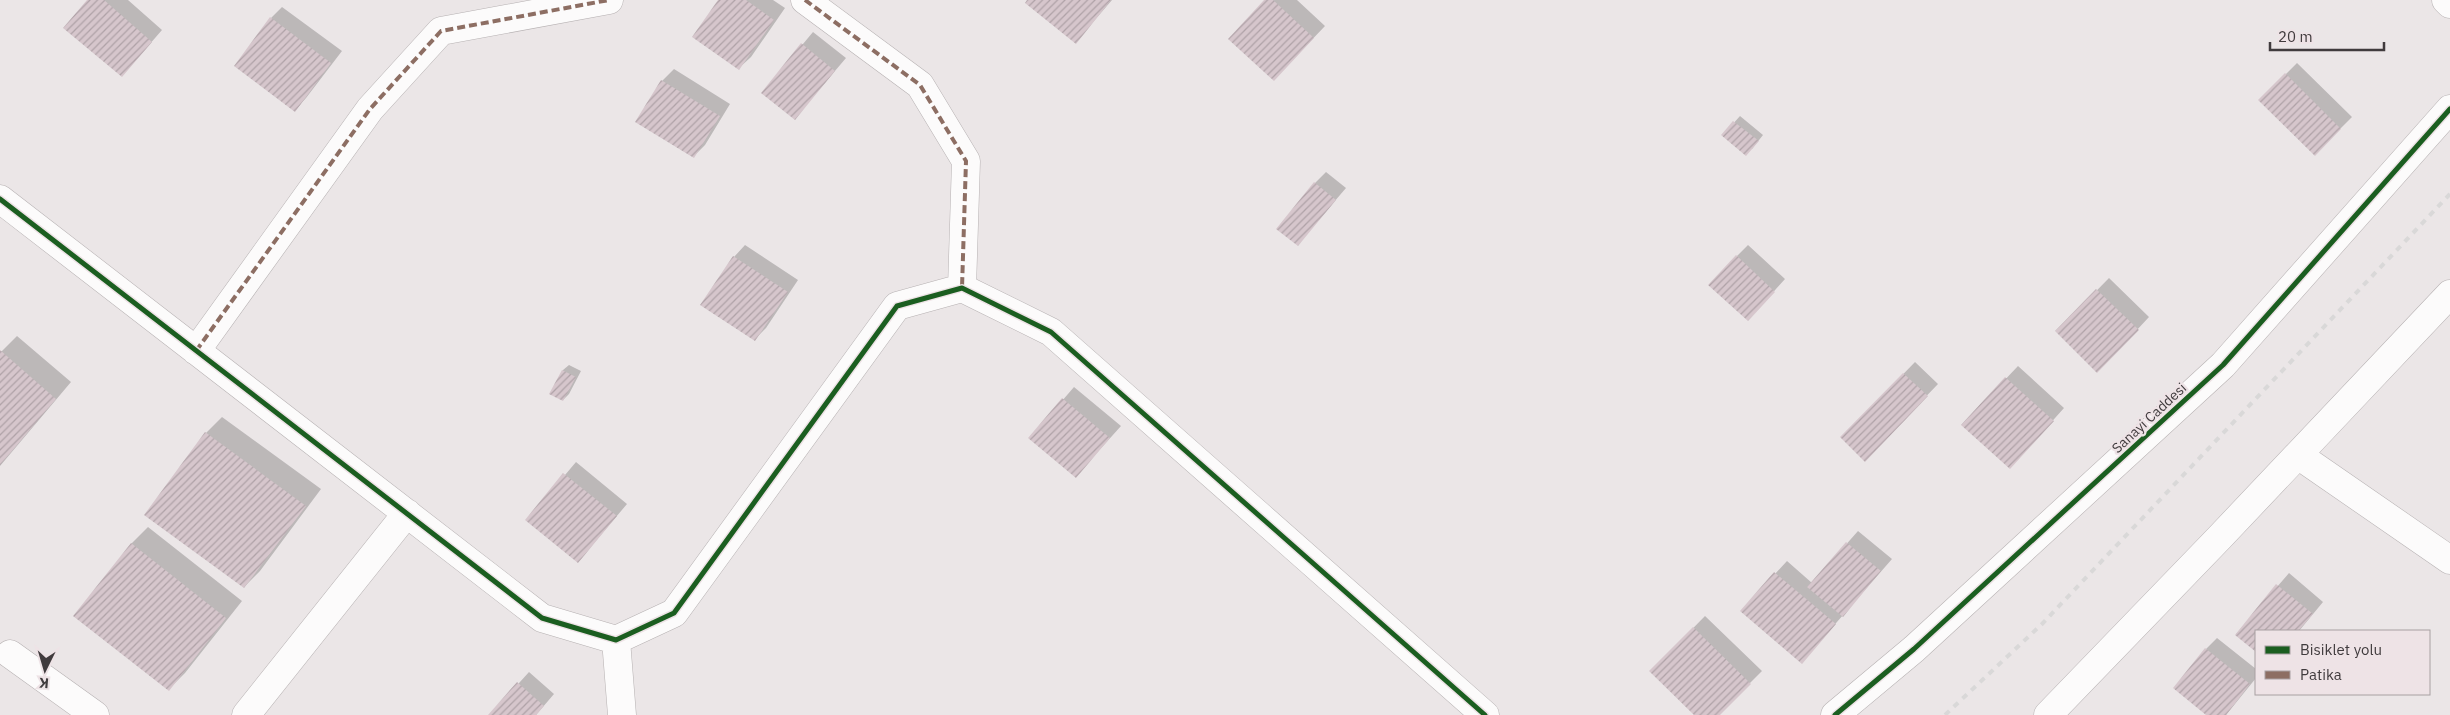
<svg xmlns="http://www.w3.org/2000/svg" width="2450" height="715" viewBox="0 0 2450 715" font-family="'IBM Plex Sans',sans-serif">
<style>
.shadow{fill:#0003}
.building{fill:url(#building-hatch)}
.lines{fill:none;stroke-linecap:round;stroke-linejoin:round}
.street-casing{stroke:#b6b1b2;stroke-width:29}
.street{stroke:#fcfbfb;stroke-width:28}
.rail{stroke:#d9d8d8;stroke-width:4;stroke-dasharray:6 6;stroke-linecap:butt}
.quiet{stroke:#8d6e63;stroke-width:4;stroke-dasharray:8 4;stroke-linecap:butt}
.cycleway-casing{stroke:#eee3e6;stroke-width:8}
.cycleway{stroke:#1b5e20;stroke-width:5}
.labels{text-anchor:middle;stroke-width:4.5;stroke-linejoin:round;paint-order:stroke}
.street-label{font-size:14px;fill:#403b3d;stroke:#eee3e6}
</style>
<defs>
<pattern id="building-hatch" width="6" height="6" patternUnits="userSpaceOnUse" patternTransform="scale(1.25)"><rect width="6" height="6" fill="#d6c6cc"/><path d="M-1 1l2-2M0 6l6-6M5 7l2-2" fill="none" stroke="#afa2a7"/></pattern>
</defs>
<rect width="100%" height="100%" fill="#ebe6e7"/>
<path class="shadow" d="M89,0H128L162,30L122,76Z
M719,0H773L785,8L751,57L739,68Z
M1029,0H1112L1076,42Z
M1266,0H1297L1325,26L1285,68Z
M282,7L342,51L306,98L295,110L271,18Z
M813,32L846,58L795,118L762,93Z
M2297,63L2352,117L2315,154L2260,100Z
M674,69L730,104L705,145L693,157L637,122L662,81Z
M1740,116L1763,135L1752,149L1723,135Z
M1326,172L1346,188L1298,244L1315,183Z
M745,245L798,280L766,328L755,339L734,257Z
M1748,245L1785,279L1759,308L1737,256Z
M2109,278L2149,317L2109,360L2057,331Z
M17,336L71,382L0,466V353Z
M1915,362L1938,384L1865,460L1842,437Z
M569,365L581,371L569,394L563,400L551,394L563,370Z
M2018,366L2064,408L2021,456L1963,424Z
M1074,387L1121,426L1076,476L1030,438Z
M222,417L321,489L260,571L244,587L206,433Z
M576,462L627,504L578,562L527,520Z
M148,527L242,601L185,673L169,689L74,616L132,543Z
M1858,531L1892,559L1802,662L1741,611L1787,561L1812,583Z
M2289,573L2323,602L2299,631H2256V650L2236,634Z
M1705,616L1762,671L1718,715H1696L1651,671Z
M2217,638L2256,669V678L2226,715H2208L2206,649Z
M529,672L554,694L536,715H490Z"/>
<path class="building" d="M87,0H104L152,42L122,77L63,28Z
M718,0H746L774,20L739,70L692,37Z
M1027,0H1111L1076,44L1025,3Z
M1264,0H1273L1314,38L1274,81L1228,39Z
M270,17L331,63L295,112L234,66Z
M801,43L835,71L795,120L761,93Z
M2285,73L2341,129L2315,156L2258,100Z
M661,80L720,116L694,158L635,122Z
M1733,121L1759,141L1746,156L1721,135Z
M1314,182L1336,200L1298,246L1276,229Z
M1736,255L1775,292L1748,321L1708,285Z
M733,256L788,292L755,341L700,305Z
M2096,289L2139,330L2097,373L2055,331Z
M0,350L56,399L0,465Z
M562,370L576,377L563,401L549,394Z
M1903,373L1928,396L1865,462L1840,437Z
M2005,377L2054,421L2010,469L1961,425Z
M1062,398L1110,438L1076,478L1028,438Z
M205,432L306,506L244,588L144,515Z
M563,473L617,516L578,563L525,520Z
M1846,542L1881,571L1843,617L1807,587Z
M131,543L226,618L169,691L73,616Z
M1774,572L1836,624L1802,664L1740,611Z
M2276,584L2313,614L2298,631H2256V652L2235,635Z
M1693,627L1751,684L1720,715H1694L1649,671Z
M2205,648L2250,684L2226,715H2206L2173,688Z
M517,682L544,706L536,715H488Z"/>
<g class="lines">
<g class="street-casing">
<path id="street" d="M805,0L920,85L966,161L962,288
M2446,0L2450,4
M0,199L542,618L616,640L674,613L897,306L962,288L1051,332L1485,715
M196,351L370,109L441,31L609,0
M2298,455L2450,560
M616,640L622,715
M10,654L95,715
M246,715L407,513
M1835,715L1914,649L2223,365L2450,109
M2048,715L2220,537L2450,294"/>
</g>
<use href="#street" class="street"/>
<path class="rail" d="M1945,715L2042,624L2450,194"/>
<path class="quiet" d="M805,0L920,85L966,161L962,288
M196,351L370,109L441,31L609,0"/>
<g class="cycleway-casing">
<path id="cycleway" d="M0,199L542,618L616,640L674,613L897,306L962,288L1051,332L1485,715
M1835,715L1914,649L2223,365L2450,109"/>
</g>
<use href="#cycleway" class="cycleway"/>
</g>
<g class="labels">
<g class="street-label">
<text transform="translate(2149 418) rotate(-43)" y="5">Sanayi Caddesi</text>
</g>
</g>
<rect x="2255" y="630" width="175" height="65" fill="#eee3e6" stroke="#a8a0a2"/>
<rect x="2265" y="646" width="25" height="8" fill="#1b5e20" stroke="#a8a0a2"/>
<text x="2300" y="655" font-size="15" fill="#403b3d">Bisiklet yolu</text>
<rect x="2265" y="671" width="25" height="8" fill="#8d6e63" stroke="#a8a0a2"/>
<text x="2300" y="680" font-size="15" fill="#403b3d">Patika</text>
<g transform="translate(45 670) rotate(185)" stroke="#eee3e6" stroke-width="4" paint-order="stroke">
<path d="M0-4L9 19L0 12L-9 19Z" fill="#403b3d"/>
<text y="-8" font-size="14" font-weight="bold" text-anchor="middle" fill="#403b3d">K</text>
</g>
<path d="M2270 42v8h114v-8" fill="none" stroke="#403b3d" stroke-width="2.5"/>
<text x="2278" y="42" font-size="15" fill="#403b3d" stroke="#eee3e6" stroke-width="4" paint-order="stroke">20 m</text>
</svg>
